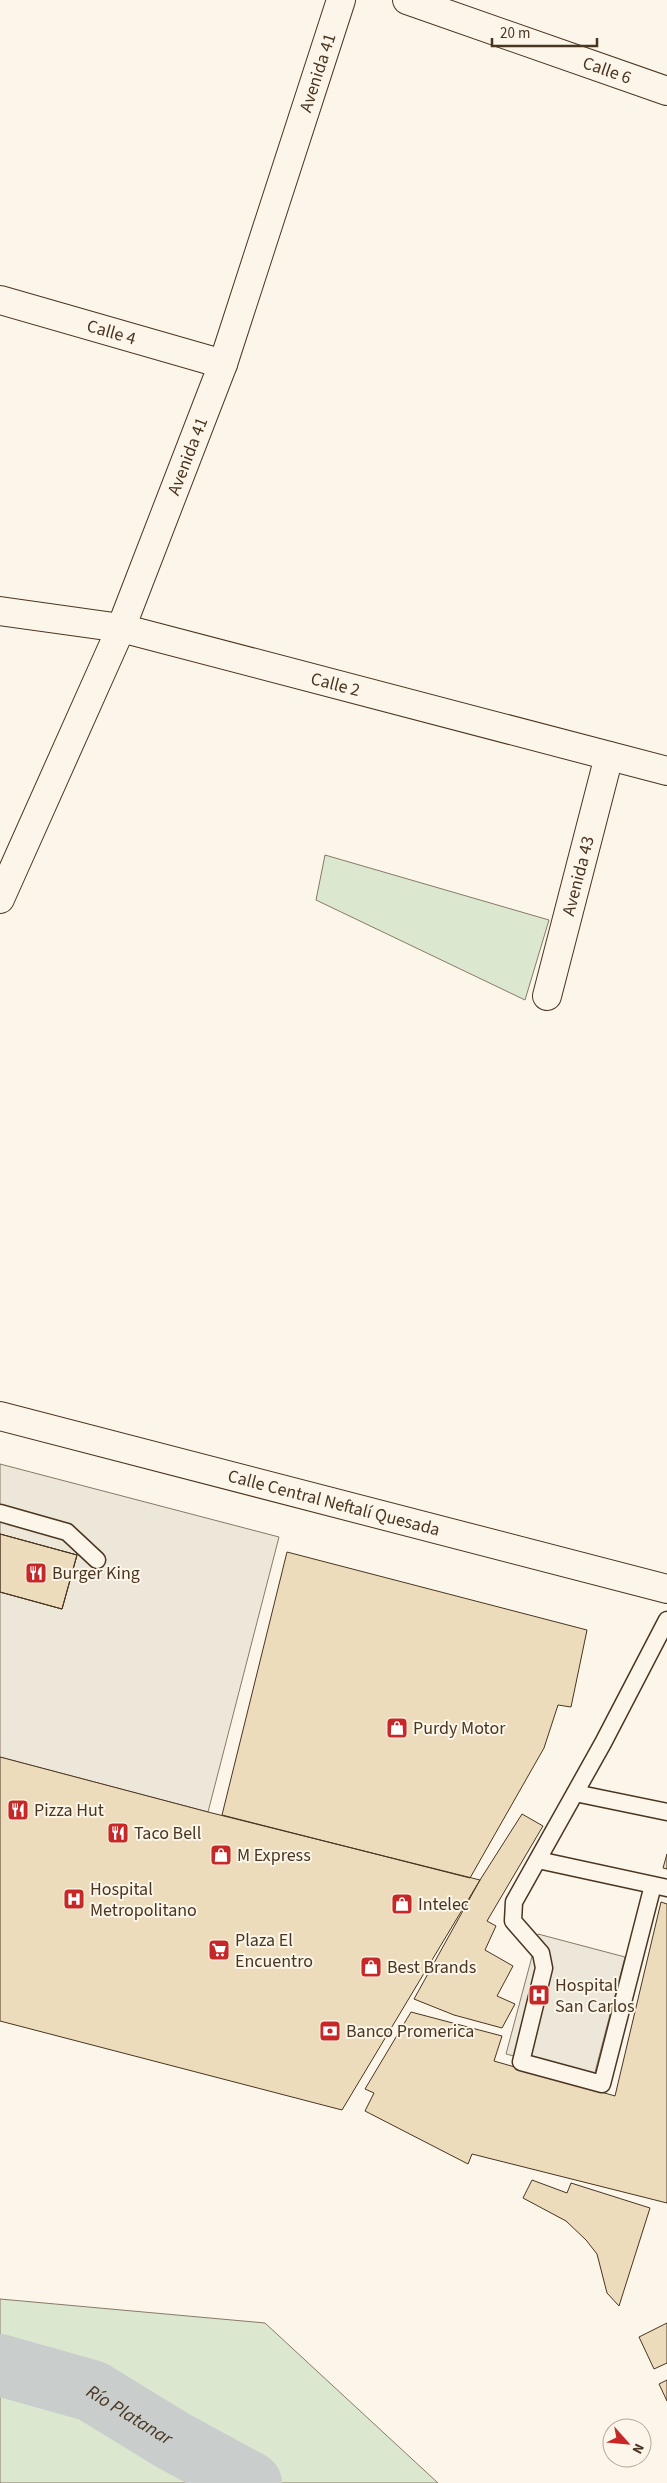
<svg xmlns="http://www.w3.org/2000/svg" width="667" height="2483" viewBox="0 0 667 2483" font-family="'Source Sans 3',sans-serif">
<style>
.green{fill:#dce7d0;stroke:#887966}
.parking{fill:#ede7d9;stroke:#887966}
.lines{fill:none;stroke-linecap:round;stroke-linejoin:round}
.river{stroke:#c9cecd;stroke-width:62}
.building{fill:#ecdcbc;stroke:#4a3520}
.service-casing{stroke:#4a3520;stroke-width:19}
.minor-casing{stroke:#4a3520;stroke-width:30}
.secondary-casing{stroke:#4a3520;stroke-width:30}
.service{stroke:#fbf6e9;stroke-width:16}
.minor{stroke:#fbf6e9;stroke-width:28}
.secondary{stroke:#fbf6e9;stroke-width:28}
.labels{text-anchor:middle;stroke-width:4;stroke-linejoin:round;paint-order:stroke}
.street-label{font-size:18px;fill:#4a3520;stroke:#fbf6e9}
.poi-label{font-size:18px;fill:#4a3520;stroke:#fbf6e9;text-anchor:start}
.water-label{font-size:19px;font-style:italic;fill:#4a3520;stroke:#fbf6e9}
</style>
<rect width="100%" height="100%" fill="#fbf6e9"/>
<path class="green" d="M325,855L549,920L525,1000L316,900Z
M0,2299L265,2323L438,2483H0Z"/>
<path class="parking" d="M0,1464L279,1537L208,1812L0,1757V1592L62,1609L77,1555L0,1534Z
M538,1934L625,1957L594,2076L506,2054Z"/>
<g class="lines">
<path class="river" id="s1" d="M0,2365L92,2391L172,2440L251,2483"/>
</g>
<path class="building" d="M0,1534L77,1555L62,1609L0,1592Z
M0,1534L77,1555L62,1609L0,1592Z
M287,1552L587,1630L571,1707L558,1705L544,1748L470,1878L222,1815Z
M0,1757L208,1812L480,1880L342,2110L0,2021Z
M522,1814L543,1826L487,1921L496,1926L485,1950L513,1966L497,1996L515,2004L502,2028L454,2015L414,1999L480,1880Z
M667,1854V1869L663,1868Z
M661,1902L667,1904V2203L472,2154L468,2164L365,2111L374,2093L365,2089L411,2012L502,2036L494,2061L615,2096Z
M532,2180L567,2193L571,2183L650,2208L619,2306L607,2293L597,2254L586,2240L566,2221L523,2198Z
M667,2323V2363L654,2369L639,2337Z
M667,2380V2401L659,2384Z"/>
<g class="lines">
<g class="service-casing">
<path id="service" d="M0,1513L67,1532L97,1560
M575,1793L667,1812
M538,1860L667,1888
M653,1885L602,2084L521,2062L544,1968L541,1953L513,1921L514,1902L603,1743L667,1620"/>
</g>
<g class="minor-casing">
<g id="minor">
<path id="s2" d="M407,0L667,91"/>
<path id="s3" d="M0,300L223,364"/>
<path id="s4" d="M0,611L121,628L667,771"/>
<path id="s5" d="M0,899L121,628L223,364L341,0"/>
<path id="s6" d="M547,996L609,756"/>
</g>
</g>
<g class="secondary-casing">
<g id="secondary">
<path id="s7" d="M0,1416L667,1589"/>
</g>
</g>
<use href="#service" class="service"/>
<use href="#minor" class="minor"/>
<use href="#secondary" class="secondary"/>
</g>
<defs>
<g id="restaurant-square" transform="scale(1.125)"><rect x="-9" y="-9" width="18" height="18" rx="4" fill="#c62828" stroke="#fbf6e9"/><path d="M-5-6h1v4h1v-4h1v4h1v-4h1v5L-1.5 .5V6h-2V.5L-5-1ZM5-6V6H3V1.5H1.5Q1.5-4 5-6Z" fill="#fff"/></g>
<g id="shop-square" transform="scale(1.125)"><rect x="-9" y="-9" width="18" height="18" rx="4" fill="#c62828" stroke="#fbf6e9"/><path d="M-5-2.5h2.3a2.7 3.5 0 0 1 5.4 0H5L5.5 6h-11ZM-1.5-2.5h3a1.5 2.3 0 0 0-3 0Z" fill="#fff"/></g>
<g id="hospital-square" transform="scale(1.125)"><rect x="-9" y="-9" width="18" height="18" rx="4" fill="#c62828" stroke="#fbf6e9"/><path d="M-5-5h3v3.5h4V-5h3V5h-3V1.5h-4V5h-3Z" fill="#fff"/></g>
<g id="supermarket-square" transform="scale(1.125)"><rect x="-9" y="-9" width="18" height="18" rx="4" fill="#c62828" stroke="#fbf6e9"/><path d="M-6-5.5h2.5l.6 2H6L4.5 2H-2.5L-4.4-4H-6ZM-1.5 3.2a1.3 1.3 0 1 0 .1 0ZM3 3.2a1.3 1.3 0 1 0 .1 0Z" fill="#fff"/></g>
<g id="bank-square" transform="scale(1.125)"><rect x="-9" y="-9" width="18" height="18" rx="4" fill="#c62828" stroke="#fbf6e9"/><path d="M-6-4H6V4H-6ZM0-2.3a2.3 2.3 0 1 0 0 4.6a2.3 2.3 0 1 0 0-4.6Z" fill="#fff"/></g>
</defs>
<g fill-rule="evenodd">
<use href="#restaurant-square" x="36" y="1573"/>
<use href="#shop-square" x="397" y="1728"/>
<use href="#restaurant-square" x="18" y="1810"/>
<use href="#restaurant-square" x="118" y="1833"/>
<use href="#shop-square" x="221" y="1855"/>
<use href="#hospital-square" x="74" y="1899"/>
<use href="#shop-square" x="402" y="1904"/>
<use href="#supermarket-square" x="219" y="1950"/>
<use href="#shop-square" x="371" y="1967"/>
<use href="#hospital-square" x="539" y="1995"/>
<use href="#bank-square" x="330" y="2031"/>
</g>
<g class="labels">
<g class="street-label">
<text dy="6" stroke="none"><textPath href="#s2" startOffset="212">Calle 6</textPath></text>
<text dy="6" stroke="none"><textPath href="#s5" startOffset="886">Avenida 41</textPath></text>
<text dy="6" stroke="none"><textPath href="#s3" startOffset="116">Calle 4</textPath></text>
<text dy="6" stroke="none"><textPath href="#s5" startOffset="481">Avenida 41</textPath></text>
<text dy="6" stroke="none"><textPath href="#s4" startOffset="344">Calle 2</textPath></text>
<text dy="6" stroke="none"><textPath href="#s6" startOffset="124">Avenida 43</textPath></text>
<text dy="6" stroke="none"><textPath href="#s7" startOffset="345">Calle Central Neftalí Quesada</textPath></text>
</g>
<g class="poi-label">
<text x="52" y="1579">Burger King</text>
<text x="413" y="1734">Purdy Motor</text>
<text x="34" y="1816">Pizza Hut</text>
<text x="134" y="1839">Taco Bell</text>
<text x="237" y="1861">M Express</text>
<text x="90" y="1895">Hospital<tspan x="90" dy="21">Metropolitano</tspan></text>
<text x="418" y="1910">Intelec</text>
<text x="235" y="1946">Plaza El<tspan x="235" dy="21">Encuentro</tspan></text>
<text x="387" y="1973">Best Brands</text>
<text x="555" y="1991">Hospital<tspan x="555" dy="21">San Carlos</tspan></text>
<text x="346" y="2037">Banco Promerica</text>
</g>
<g class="water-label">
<text dy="7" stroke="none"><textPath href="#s1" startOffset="140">Río Platanar</textPath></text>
</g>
</g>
<g transform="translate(627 2443) rotate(117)"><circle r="24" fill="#fbf6e9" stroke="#b4a999"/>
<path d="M0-4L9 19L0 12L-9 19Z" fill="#c62828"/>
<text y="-8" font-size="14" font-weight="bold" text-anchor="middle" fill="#4a3520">N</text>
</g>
<path d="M492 38v8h105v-8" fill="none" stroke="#4a3520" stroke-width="2.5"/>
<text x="500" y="38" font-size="15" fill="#4a3520" stroke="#fbf6e9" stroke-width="4" paint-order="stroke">20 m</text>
</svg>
